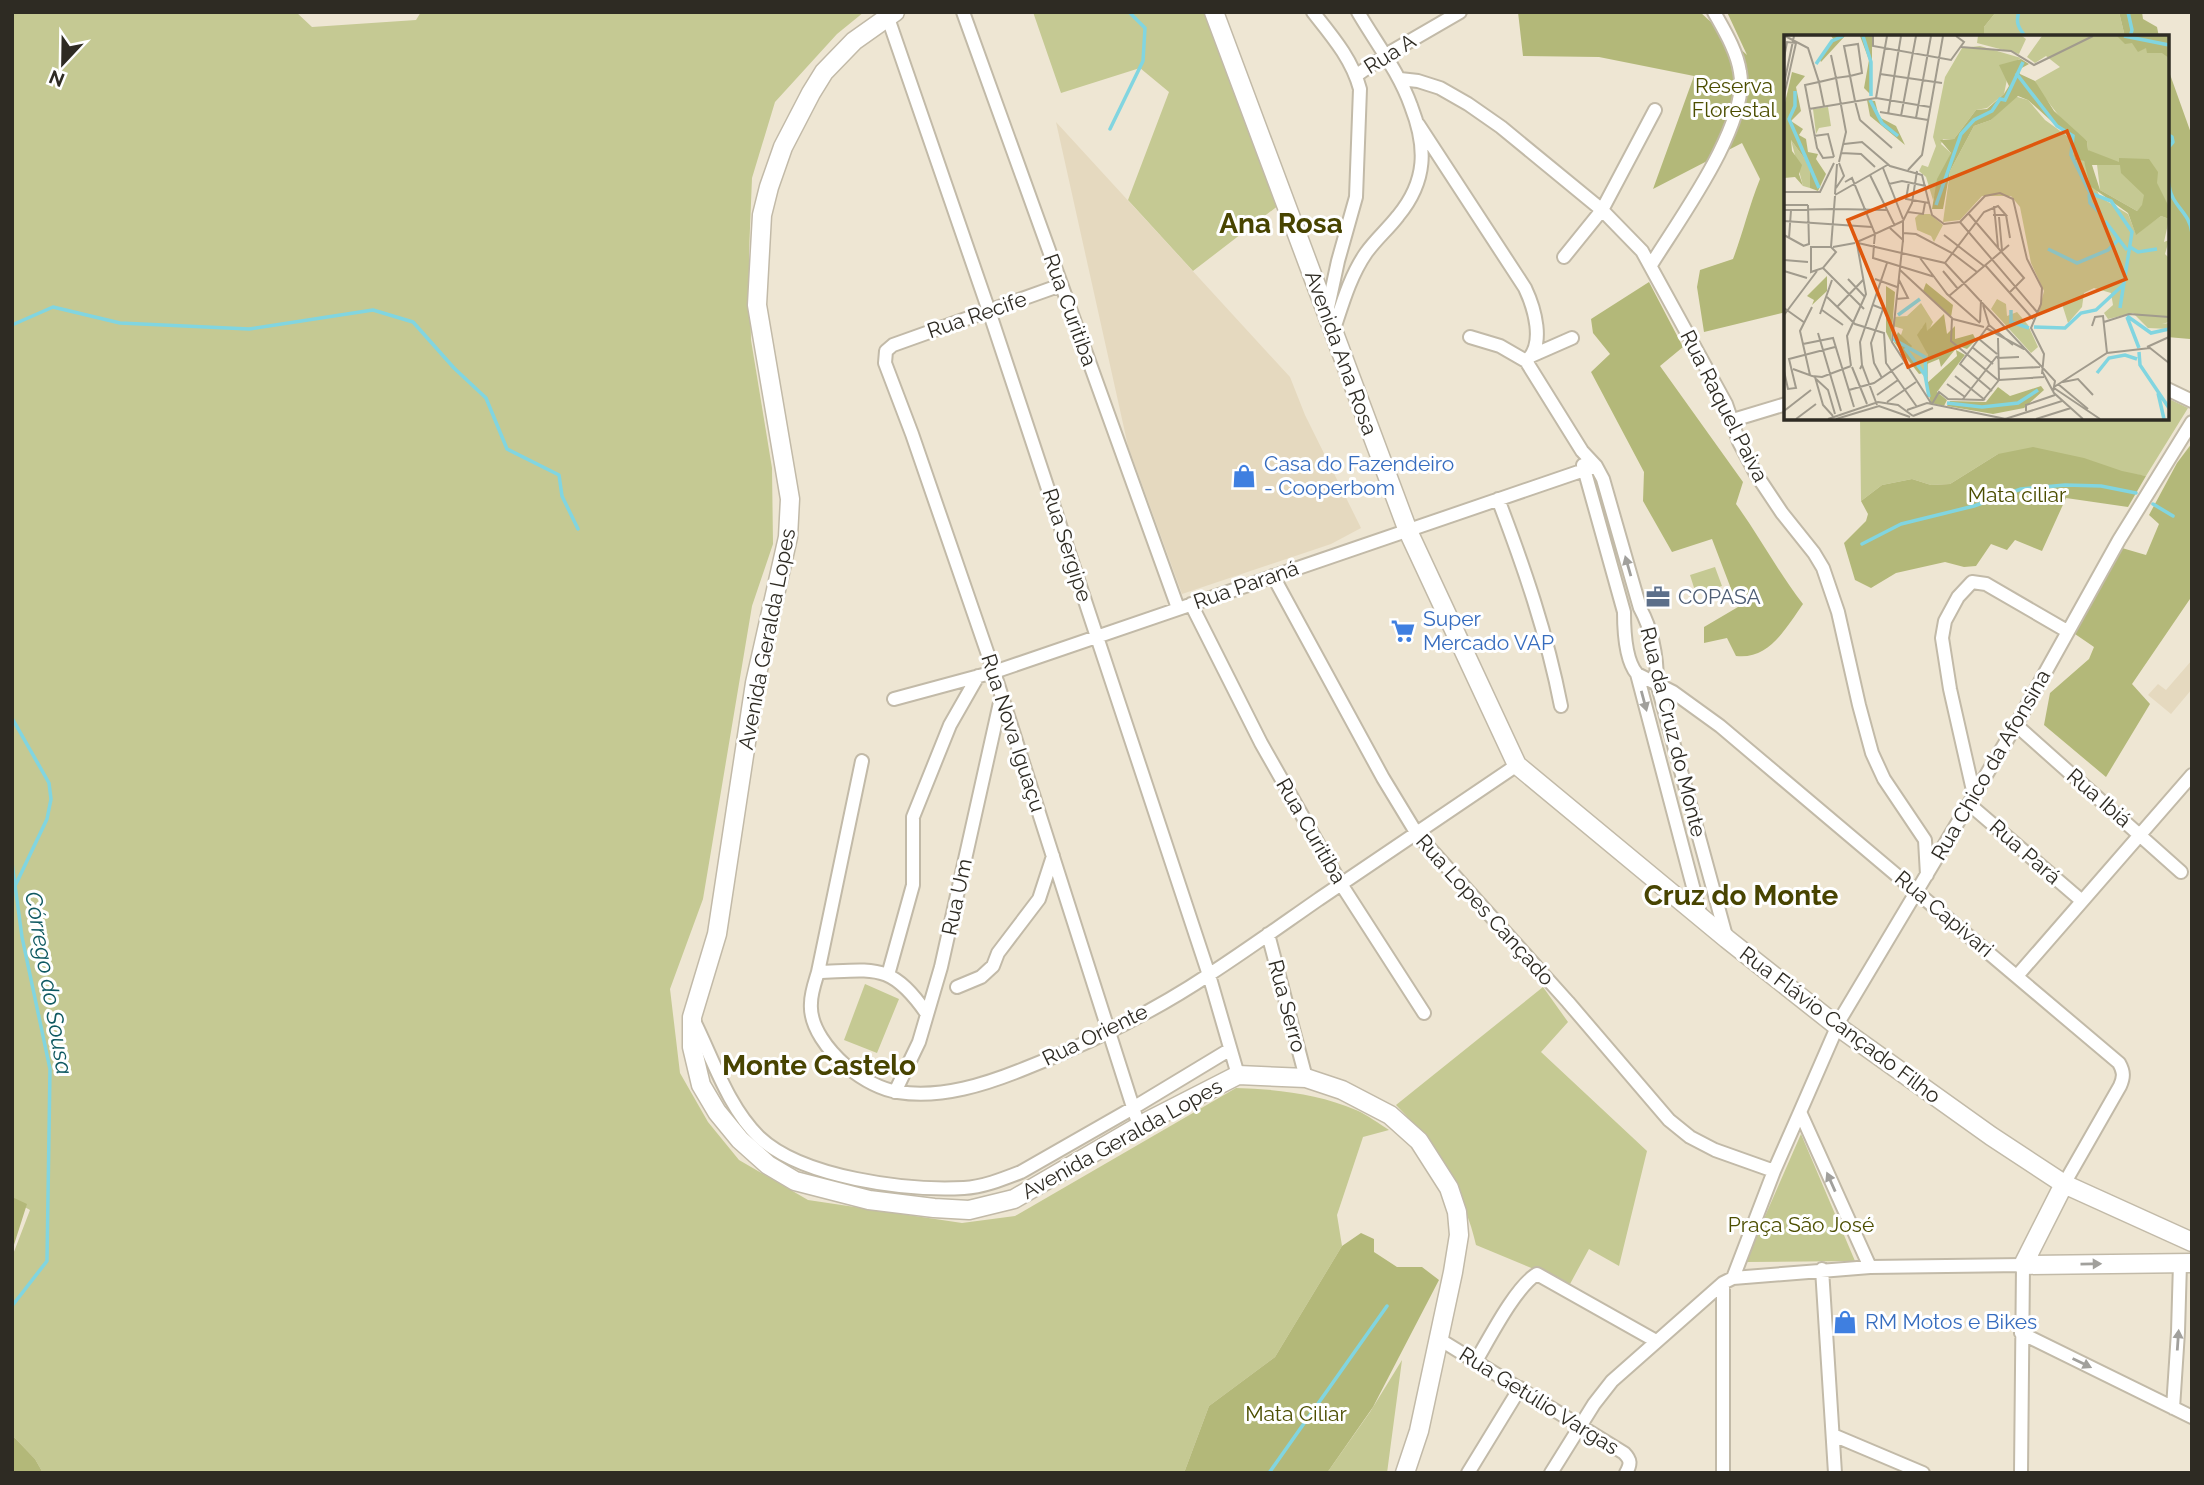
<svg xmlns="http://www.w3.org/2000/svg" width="2204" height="1485" viewBox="0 0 2204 1485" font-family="Raleway,sans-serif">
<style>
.built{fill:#e5d9bf}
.green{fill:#c5c993}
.forest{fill:#b3b879}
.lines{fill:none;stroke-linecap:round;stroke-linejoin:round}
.stream{stroke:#81d5e0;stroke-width:3.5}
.minor-casing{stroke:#c2baa8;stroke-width:16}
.secondary-casing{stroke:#c2baa8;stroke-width:21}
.minor{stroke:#fff;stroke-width:12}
.secondary{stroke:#fff;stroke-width:18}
.oneway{fill:#a1a09c}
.labels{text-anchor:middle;stroke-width:6;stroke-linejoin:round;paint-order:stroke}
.street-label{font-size:21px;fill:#2e2b23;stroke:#fff}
.park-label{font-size:21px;fill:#4c4e00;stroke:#fff}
.shop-label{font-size:21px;fill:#366cbe;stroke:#fff;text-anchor:start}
.service-label{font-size:21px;fill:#4e5e75;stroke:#fff;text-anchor:start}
.water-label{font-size:23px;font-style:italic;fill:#0f5961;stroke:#fff}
.district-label{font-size:28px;font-weight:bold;fill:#484401;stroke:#fff}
.inset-river{fill:none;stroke:#81d5e0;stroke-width:3.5}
.inset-road{fill:none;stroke:#a19b8d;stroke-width:2}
.view{fill:#df570d;fill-opacity:0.15;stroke:#df570d;stroke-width:3.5}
.inset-edge{fill:none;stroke:#2e2b23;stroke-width:3.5}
</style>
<rect width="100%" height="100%" fill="#eee6d3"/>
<path class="built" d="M1056,122L1290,377L1305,415L1361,528L1331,544L1182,594L1128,446Z
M2192,660V689L2171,714L2148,695L2158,684L2166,690Z"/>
<path class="green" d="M12,12H296L312,27L416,20L421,12H864L837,34L775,102L752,178L749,253L751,340L772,468L773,544L752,606L703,899L670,989L680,1073L708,1122L739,1160L808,1200L962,1223L1015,1216L1236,1088C1277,1089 1319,1094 1356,1110C1368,1115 1379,1124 1389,1130L1363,1137L1337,1215L1342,1246L1275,1357L1209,1406L1184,1473H43L35,1459L12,1435V1257L30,1210L12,1200Z
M1033,12H1207L1279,205L1193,271L1128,200L1169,92L1140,68L1061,93Z
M1996,12H2119L2125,37H1984V27Z
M2167,398L2188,408L2146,476L1998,454L1950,484L1931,485L1912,479L1882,485L1861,501L1860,418H2167Z
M1715,567L1722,586L1696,594L1690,575Z
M865,984L899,999L877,1053L844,1040Z
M1543,987L1568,1022L1541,1052L1647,1151L1619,1266L1589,1249L1570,1284L1476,1245C1466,1197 1431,1139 1396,1105Z
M1801,1134L1855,1261L1745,1262Z
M1402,1360L1387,1473H1327L1370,1412Z"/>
<path class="forest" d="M1518,12H1700L1747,55L1727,12H1996L1984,27V37H1786V312L1704,332L1697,287L1700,270L1733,259C1743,233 1749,206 1760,179L1742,143L1653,189L1694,76L1599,57L1523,56Z
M2119,12H2142L2143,19L2157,27L2159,37H2125Z
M2167,66L2192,136L2190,339L2167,337Z
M1649,282L1683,347L1660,366L1743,482L1736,504C1760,537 1778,572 1803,604C1786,628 1769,660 1736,656L1727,638L1704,643V627L1738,607L1712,539L1672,552L1643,501L1644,472L1591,372L1610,354L1593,333L1591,319Z
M2192,443V596L2132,684L2150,704L2106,777L2044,725L2050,693L2089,659L2094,647L2075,634L2122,548L2146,555L2159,524L2149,515L2177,463Z
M2033,447L2084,458L2122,471L2146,476L2128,507L2066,498L2042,551L2015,540L2007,550L1991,544L1976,566L1964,567L1945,562L1896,573L1871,588L1855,580L1844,543L1866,521L1868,514L1861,501L1882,485L1912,479L1931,485L1950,484L1998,454Z
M12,1197L27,1204L12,1251Z
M1361,1233L1374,1239V1252L1397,1267H1422L1439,1280L1373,1407L1327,1473H1184L1209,1406L1275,1357L1342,1246Z
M12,1435L35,1459L43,1473H12Z"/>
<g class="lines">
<path class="stream" d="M2019,12C2015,22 2019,29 2026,37
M2128,12L2132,30L2130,37
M1110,129L1143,61L1145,28L1129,12
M2167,134L2172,137L2173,142L2167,149
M2167,179C2169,182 2169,186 2170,190C2173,206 2190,213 2192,233
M12,325L53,307L120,323L249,329L373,310L413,322L454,368L486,398L507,449L559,475L562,496L578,529
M2153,504L2173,516
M1862,544L1901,524L1974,506L2021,489L2065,485L2101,486L2136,493
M12,718L49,783L51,799L47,819L16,884
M12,863L22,937L50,1069L47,1261L12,1306
M1269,1473L1387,1306"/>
<g class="minor-casing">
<path id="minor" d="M963,12L1178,608
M1313,12C1332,36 1352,59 1360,89L1356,197L1338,261L1327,312
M888,18L989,311L1209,975L1238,1075
M1357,75L1384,56L1460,12
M1400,79L1418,81L1440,88L1468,104L1501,127L1602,210L1642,251L1726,404L1739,442L1756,474L1782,513L1814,553L1823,568L1838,612L1859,705L1872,753L1884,779L1925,840L1927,875
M1418,124L1525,288C1534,307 1546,345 1526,361L1582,451L1596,466L1603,479L1640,608C1652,630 1657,658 1657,683L1726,936
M1564,257L1602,210L1655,110
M1651,265C1678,221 1750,124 1740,72C1737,51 1724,30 1714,12
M1061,285L893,345L886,351L885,363L912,434L994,672L1139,1126
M1333,332C1342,305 1350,276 1366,253C1376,239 1388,229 1398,216C1427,181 1427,147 1411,106C1399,72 1376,43 1358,12
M1470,337L1500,346L1526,361
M1531,356L1572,338
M2167,389L2192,401
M1733,420L1786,404
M1583,465L1624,612C1624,630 1625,660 1637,674L1701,917
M1498,499C1524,567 1547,634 1561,706
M1273,576L1383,778L1417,834L1568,1002L1669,1120L1690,1137L1715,1150L1774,1171
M1191,604L1261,743L1341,884L1424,1013
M1637,674L1673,692L1720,726L2119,1063C2124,1072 2124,1077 2120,1086L2064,1184
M894,699L994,672L1596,466
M2016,725L2181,872
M1974,795L1950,689L1942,638L1945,621L1958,597L1972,582L1986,584L2067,631
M1969,804L2082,901
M1268,934L1306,1078
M818,972L862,761
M888,975L913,885V817L950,725L978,676
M2017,976L2192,775
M957,987L981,977L993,966L998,953L1039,899L1053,856
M927,1014C891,962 875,970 818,972C815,982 811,993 811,1003C809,1027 829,1051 846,1066C861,1078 878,1089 898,1092C941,1099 987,1084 1026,1068C1090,1043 1153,1012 1210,974C1247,950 1283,924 1319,899C1385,854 1451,809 1517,765
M694,1021C713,1059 728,1107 759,1137C802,1178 907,1191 964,1188C983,1187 1003,1179 1021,1172L1133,1108L1229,1050
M895,1092L919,1042L941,967L1001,698
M1800,1112L1841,1018L2016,725L2119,540L2192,422
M1822,1269L1835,1473
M1733,1278L1774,1171L1800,1112L1870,1267
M1723,1283V1473
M2021,1333L2192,1417
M1439,1339L1624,1453C1631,1460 1631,1464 1626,1473
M1476,1361C1489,1339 1516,1286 1537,1274L1656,1341
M2173,1408L2178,1332L2180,1263
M1833,1435L1923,1473
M1468,1473L1520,1388
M1551,1473L1594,1404L1612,1381L1723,1283L1733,1278L1870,1267L2023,1265L2021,1473"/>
</g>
<g class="secondary-casing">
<path id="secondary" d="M895,12L854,41L824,72L811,93L783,147L769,187L762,215L757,305L790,499L788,537L755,683L717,934L692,1017V1047L701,1085L717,1112L740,1140L768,1165L795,1181L869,1200L934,1208L969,1210L1014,1199L1148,1121L1238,1075L1306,1078L1342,1090L1390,1115L1419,1141L1449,1188L1457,1212L1459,1235L1453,1272L1419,1431L1405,1473
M1214,12L1408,531L1517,765L1727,939L1837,1026L1991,1136L2064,1184L2192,1242
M2023,1265L2192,1263
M2023,1265L2064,1184"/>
</g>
<use href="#minor" class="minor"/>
<use href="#secondary" class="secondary"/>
</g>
<defs><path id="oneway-solid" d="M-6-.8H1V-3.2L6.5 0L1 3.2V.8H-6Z" transform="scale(1.75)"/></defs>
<g class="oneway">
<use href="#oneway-solid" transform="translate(1628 566) rotate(-106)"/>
<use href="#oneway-solid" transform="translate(1644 701) rotate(75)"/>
<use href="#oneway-solid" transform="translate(1831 1182) rotate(-114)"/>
<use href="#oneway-solid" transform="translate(2091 1264) rotate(-1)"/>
<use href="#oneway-solid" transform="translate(2178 1340) rotate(-86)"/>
<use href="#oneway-solid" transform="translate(2082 1363) rotate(26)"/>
</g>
<defs>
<g id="shop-bare" transform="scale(1.89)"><path d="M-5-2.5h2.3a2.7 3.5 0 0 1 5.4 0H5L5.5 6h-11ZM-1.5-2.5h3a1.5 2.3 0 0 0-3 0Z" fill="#3f7fe0" stroke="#fff" stroke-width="2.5" paint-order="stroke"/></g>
<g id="office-bare" transform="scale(1.89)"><path d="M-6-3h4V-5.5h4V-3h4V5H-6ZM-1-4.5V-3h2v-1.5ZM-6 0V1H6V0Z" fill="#5c6f8a" stroke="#fff" stroke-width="2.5" paint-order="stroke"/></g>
<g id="supermarket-bare" transform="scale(1.89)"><path d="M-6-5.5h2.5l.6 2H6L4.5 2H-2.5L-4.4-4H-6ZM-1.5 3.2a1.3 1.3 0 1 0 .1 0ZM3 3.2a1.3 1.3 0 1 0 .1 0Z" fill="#3f7fe0" stroke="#fff" stroke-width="2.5" paint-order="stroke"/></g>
</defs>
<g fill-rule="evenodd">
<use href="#shop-bare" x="1244" y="476"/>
<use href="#office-bare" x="1658" y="597"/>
<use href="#supermarket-bare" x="1403" y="631"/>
<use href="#shop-bare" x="1845" y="1322"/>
</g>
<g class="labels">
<g class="street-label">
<text transform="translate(1390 54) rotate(-32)" y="7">Rua A</text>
<text transform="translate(1070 310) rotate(70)" y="7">Rua Curitiba</text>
<text transform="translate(977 315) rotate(-19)" y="7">Rua Recife</text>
<text transform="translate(1341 353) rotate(70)" y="7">Avenida Ana Rosa</text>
<text transform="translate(1724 406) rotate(63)" y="7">Rua Raquel Paiva</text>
<text transform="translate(1067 545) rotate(72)" y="7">Rua Sergipe</text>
<text transform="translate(1246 585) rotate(-19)" y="7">Rua Paraná</text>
<text transform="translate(767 639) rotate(-79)" y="7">Avenida Geralda Lopes</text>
<text transform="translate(1673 732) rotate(76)" y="7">Rua da Cruz do Monte</text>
<text transform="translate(1013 733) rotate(72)" y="7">Rua Nova Iguaçu</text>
<text transform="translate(1991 765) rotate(-60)" y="7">Rua Chico da Afonsina</text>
<text transform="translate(2099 798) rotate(41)" y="7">Rua Ibiá</text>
<text transform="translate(1311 831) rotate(60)" y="7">Rua Curitiba</text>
<text transform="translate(2025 852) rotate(41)" y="7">Rua Pará</text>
<text transform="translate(957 897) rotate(-78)" y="7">Rua Um</text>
<text transform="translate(1485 910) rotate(48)" y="7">Rua Lopes Cançado</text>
<text transform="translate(1944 914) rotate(40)" y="7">Rua Capivari</text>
<text transform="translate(1287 1006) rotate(75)" y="7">Rua Serro</text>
<text transform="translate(1840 1025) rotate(37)" y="7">Rua Flávio Cançado Filho</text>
<text transform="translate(1095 1035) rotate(-26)" y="7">Rua Oriente</text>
<text transform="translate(1122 1139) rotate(-29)" y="7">Avenida Geralda Lopes</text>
<text transform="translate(1539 1401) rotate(32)" y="7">Rua Getúlio Vargas</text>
</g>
<g class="park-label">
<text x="1734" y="93">Reserva<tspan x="1734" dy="24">Florestal</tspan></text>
<text x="2017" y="502">Mata ciliar</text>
<text x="1801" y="1232">Praça São José</text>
<text x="1296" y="1421">Mata Ciliar</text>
</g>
<g class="shop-label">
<text x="1264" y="471">Casa do Fazendeiro<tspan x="1264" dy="24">- Cooperbom</tspan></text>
<text x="1423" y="626">Super<tspan x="1423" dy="24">Mercado VAP</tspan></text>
<text x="1865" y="1329">RM Motos e Bikes</text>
</g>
<g class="service-label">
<text x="1678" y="604">COPASA</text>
</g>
<g class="water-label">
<text transform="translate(49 983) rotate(80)" y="8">Córrego do Sousa</text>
</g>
<g class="district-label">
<text x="1281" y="233">Ana Rosa</text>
<text x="1741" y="905">Cruz do Monte</text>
<text x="819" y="1075">Monte Castelo</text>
</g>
</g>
<g transform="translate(1784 35)">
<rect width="385" height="385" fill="#eee6d3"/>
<path d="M194,1H238L242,4L235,19L193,8ZM258,1H385V172L359,170L353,176L316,155L312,121L304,115L303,106L285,94L255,55L251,46L276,32L262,21L251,28L243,22ZM196,11L237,23L226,30L220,59L203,73L192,75L170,104H159L157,109L167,118L149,165L142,142L135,136L138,130L144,132L152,111L149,102L161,42L178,13ZM230,61L244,65L261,85L286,103L291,125L300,126L316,162L344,179L352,199L377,181L385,184L380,207L385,205L381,219L385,223V287L378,289L385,288V294L364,293L349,278L324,284L320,278L329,270L327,258L310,253L300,258L298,272L284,288L278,269L254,280L260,256L247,228L236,172L227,161H198L176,185L159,187L166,136L190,91L207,85ZM44,72L47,91L35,93L32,99L29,74ZM7,105L26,131V153L19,151ZM135,179H146L159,190L150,207L147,201L133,195L131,183ZM213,264L222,269L223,281L233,277L244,290L254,312L247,318L207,274ZM137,268L149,287L144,297L138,292L137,299L144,320V348L124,316L125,308L116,303L119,294L109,291L110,282L123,281Z" fill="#c5c993"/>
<path d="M47,1H61L37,27L35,23L50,5ZM76,1H88V61L80,53L85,25ZM333,1H385V23L378,18H363L362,13L354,17L348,8L341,9ZM237,24L245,29L234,35L236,39L251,46L270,76L303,106L304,115L335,127V123L365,124L374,137L373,148L385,172V184L377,181L352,200L344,178L306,151L300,126L291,125L286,103L244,65L234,61L207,85L190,91L166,136L159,174H148L153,144L167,118L156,105L170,104L192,75L203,74L220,59L225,51L215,30ZM308,130H336L337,138L360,160L358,170L353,176L316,155ZM8,37L21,41L12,52L17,76L7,86L19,94L15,100L22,104L24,117L34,119L32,124L42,139L34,156L26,153V131L7,105L8,116L18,130L15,139L19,151L11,142L0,143V72ZM83,65L91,66L95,82L112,91L121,110L86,81ZM43,241V256L28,270L30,265L23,261ZM142,248L169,270L167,282L139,256ZM102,251L111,257L107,307L102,297ZM160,279L163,299L171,291V304L189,299L192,305L183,314L174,311L157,332L155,324L143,329L144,320L133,300L142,287L143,296ZM114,297L128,311L124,316L139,338L135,339L110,307ZM172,315L181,320L153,357L163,365L160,371L147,368L142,349L173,321ZM257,351L260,355L240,373L209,379L163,371L166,366L202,367L214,352L226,361Z" fill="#b3b879" fill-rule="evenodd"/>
<path class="inset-river" d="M79,1L87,27V61M340,1L385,10M32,29L48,6L59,1M232,38L273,91L289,101L287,120L306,158L327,166L348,197L336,273M11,56V71L5,84L35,153M86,65L98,88L114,101M305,159L306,168L317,179M152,170L177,99L190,85L208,76L216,64L221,65L239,27M321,186L343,215M346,212L354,217L373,214M264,214L293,228L324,215L334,205M227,275V287L245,293M114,280L136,264M343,281L367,298L385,294M343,282L355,313M250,292L281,293L297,278L312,275L339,250M109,304L141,322L142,342M121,313L141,340L145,362M355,317L356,330L385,373M313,338L325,323L341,320L353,324M374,358L380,384M163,368L198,372L234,368L254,355"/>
<path class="inset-road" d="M1,1L24,13L35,47L52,43L62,97L55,127M89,1V11L167,25L180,7L172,1M177,12L227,16L250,30L309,1M47,20L52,43L66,41L78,38L74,9L60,11L71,66L76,85M0,23L3,7L12,8L0,61M96,39L158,48M0,49L10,1M92,63L103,1M40,71L35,47L21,50L33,113L39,123L50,122M25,74L92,63L146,72M96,77L144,85M104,79L117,1M117,81L132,1M132,83L147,1M76,85L108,113M30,101L44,99L50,122M60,109L78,107L106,131L138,140L148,180L160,189L176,187L201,161L216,158L229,164L243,224L258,253L257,269L247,293L260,319L258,339M57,118L77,119L91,132M99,133L119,184M124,135L138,120L159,1M86,140L111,191M61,147L68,143L91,199L119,186M125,147L122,164L145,168M105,149L118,146L142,151M52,153L60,141L55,128M0,157H36L50,128M51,159L53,129M51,160L105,129M0,170H24M210,171L214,212M50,174L103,175M0,175L49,174M124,177L139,179L141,168M184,178L240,243L225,258M222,180L226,203M215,182L218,215M0,186L88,192M176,187L253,277M106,193L119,205V186L128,168L133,136M119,198L132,199L168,218L193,237M0,200L20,211M160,200L200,231M5,203L7,175M119,205L108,307L147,368M73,207L91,199L90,209M74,208L161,228L271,346L269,357M90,210L89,223L151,242M19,211L25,209L24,170M27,212H47L52,217L39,233L27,237ZM47,212L51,161M49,212L71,208M136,223L163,259L196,288M0,225L24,227M161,228L200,177L214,171L222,180H209M201,230L249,284M39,233L80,274M116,235L169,284L200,292M0,236L23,243M159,236L174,254M64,244L81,262M91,244L113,252M165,261L225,210M43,262L71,289L100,298L102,328L133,372M112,264L124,263L115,245M89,270L99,274L87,308L90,328L98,343M199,270L205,290L229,310M53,272L79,245M0,273L21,288M38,275L59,290M36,279L48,245M0,280L33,236M168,283L167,306L214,345M196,287L197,265M320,287L345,279L385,282M205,290L176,329L208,356M308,291L311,282L319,281L323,318M202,293L240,314M34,298L57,376M214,303L215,345M195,304L213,319M19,309L49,303L70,372M188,312L209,329M363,312L385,302M213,323L235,322M78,330L76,307L103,228M67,331L63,301L82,259L73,209M68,332L83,369M9,334L31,342L39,370L49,381M76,334L78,330L93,370M214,334L256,332M0,336L4,354L12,353L5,324L51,312M258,336L270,358L299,384M26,340L16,296L28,272M28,341L38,342L67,331M171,341L201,365M32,344L44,355L51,379M215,345L260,342M279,347L294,344L309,360M163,349L181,362M274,349L304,374M270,352L323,318L366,313L385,328M270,353L316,384M65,355L90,348L119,328M93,360L114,345M179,364L213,321M103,367L132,347M148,369L155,357L164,364L199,365L215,345M123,375L143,368L222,384M0,376L27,355M242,376V370L271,360M129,381L149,373M12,384L32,369M44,384L94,367L114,370L129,381M52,384L95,371L126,382M221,384L278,366M252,384L287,373"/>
<path class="view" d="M283,96L342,244L124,332L64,185Z"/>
<rect width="385" height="385" class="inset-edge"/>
</g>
<rect width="2204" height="1485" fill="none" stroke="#2e2b23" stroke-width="28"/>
<g transform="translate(63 63) rotate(202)" stroke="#ffffff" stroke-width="5" paint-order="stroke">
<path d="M0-5L12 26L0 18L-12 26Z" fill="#2e2b23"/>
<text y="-10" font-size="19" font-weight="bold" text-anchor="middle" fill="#2e2b23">N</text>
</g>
</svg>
